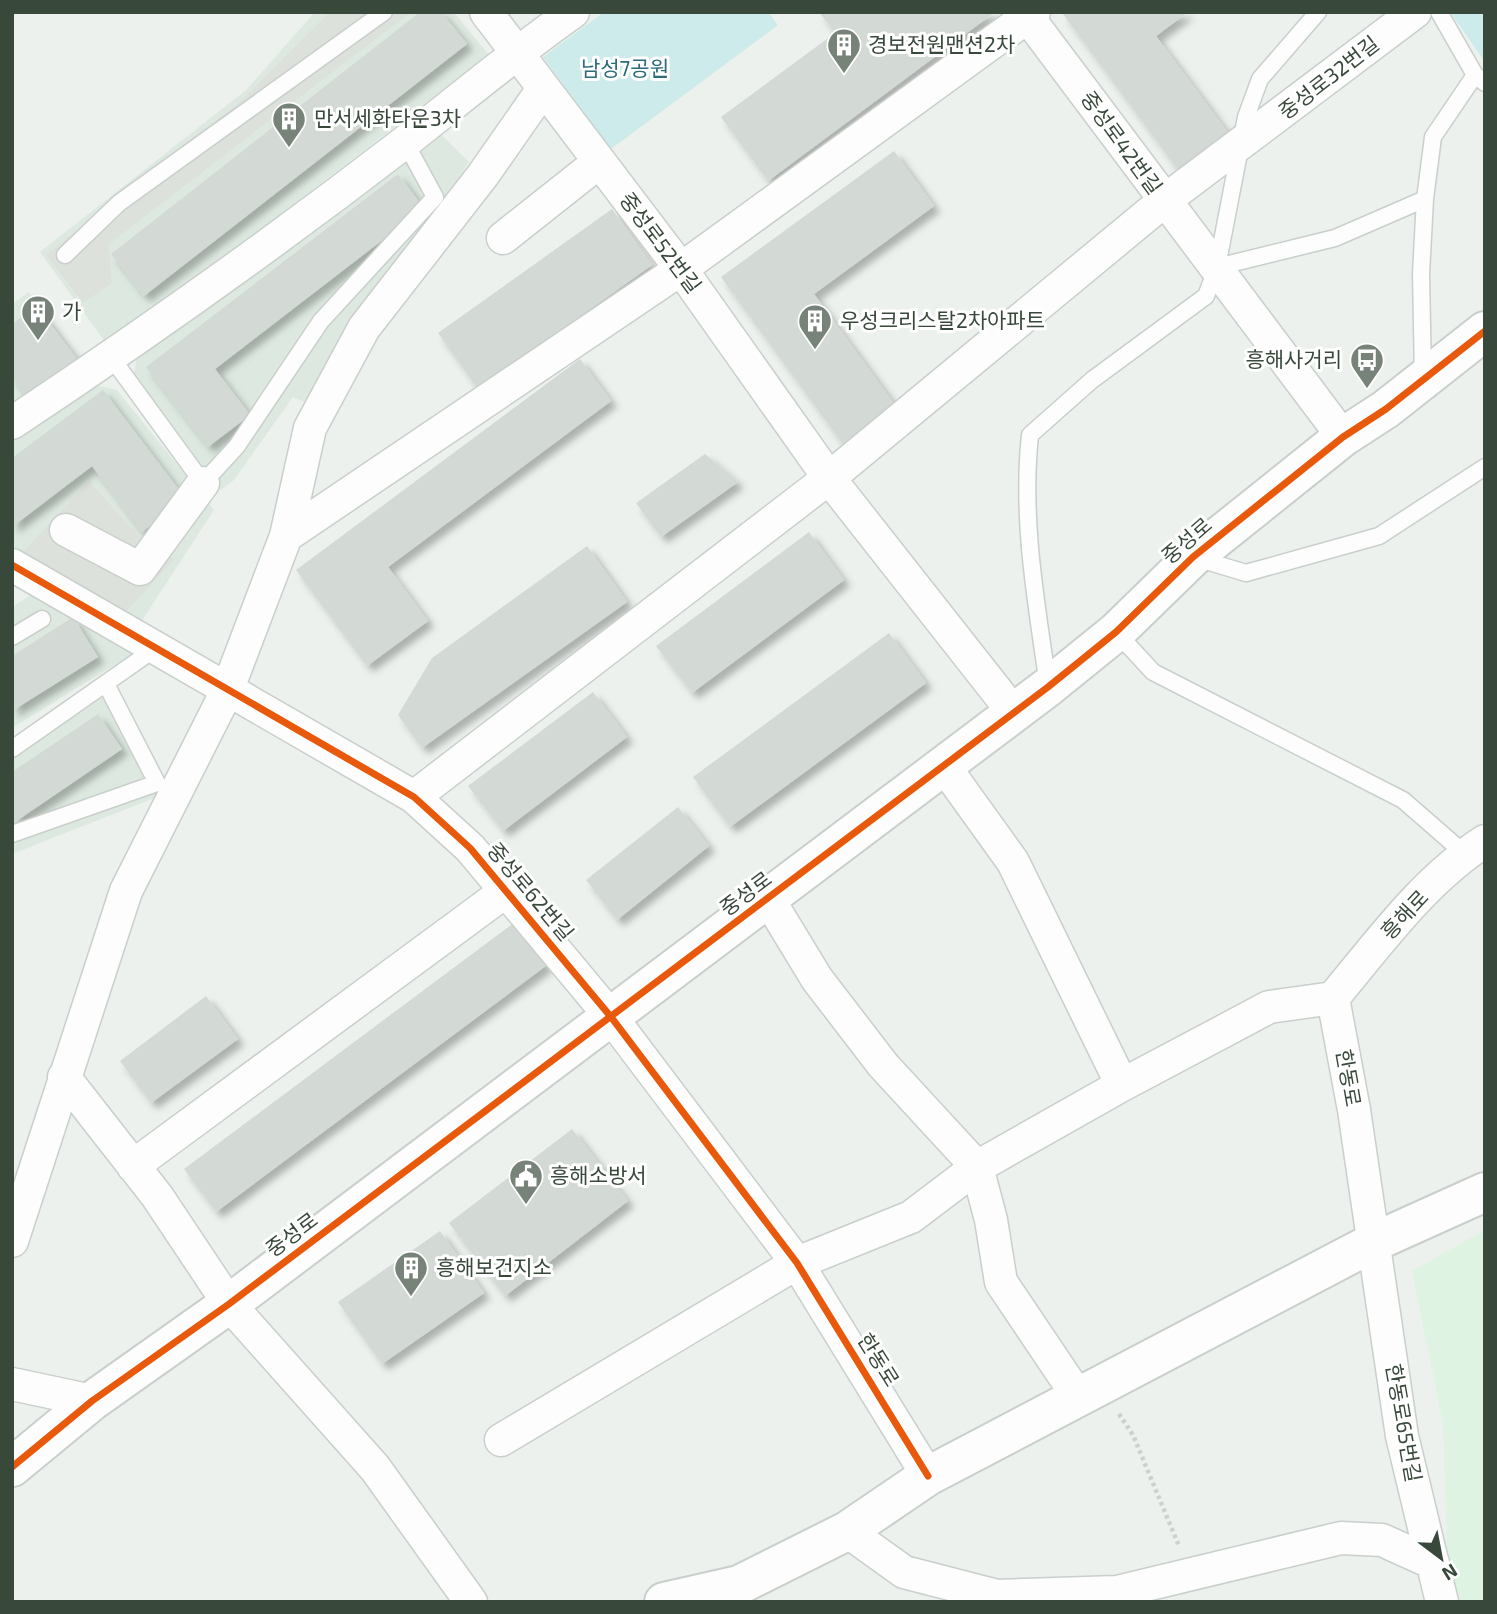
<svg xmlns="http://www.w3.org/2000/svg" width="1497" height="1614" viewBox="0 0 1497 1614" font-family="'Exo 2','Noto Sans KR',sans-serif">
<style>
.residential{fill:#dde9e0}
.commercial{fill:#dff3e3}
.green{fill:#cdebea}
.parking{fill:#dce1dc}
.building{fill:#d3d9d4;filter:url(#shadow)}
.lines{fill:none;stroke-linecap:round;stroke-linejoin:round}
.service-casing{stroke:#c9cfcb;stroke-width:19}
.minor-casing{stroke:#c9cfcb;stroke-width:35}
.tertiary-casing{stroke:#c9cfcb;stroke-width:42}
.path{stroke:#cbd1cc;stroke-width:4.5;stroke-dasharray:3.5 3.5;stroke-linecap:butt}
.service{stroke:#fcfdfc;stroke-width:16}
.minor{stroke:#fcfdfc;stroke-width:32}
.tertiary{stroke:#fcfdfc;stroke-width:38}
.cycleway-casing{stroke:#fff;stroke-width:11}
.cycleway{stroke:#e8590c;stroke-width:7}
.labels{text-anchor:middle;stroke-width:6;stroke-linejoin:round;paint-order:stroke}
.poi-label{font-size:21px;fill:#38483a;stroke:#fff;text-anchor:start}
.park-label{font-size:21px;fill:#2c6b78;stroke:#fff}
.street-label{font-size:21px;fill:#38483a;stroke:#fff}
</style>
<defs>
<filter id="shadow"><feDropShadow dx="6" dy="6" stdDeviation="3.5" flood-color="#0004"/></filter>
</defs>
<rect width="100%" height="100%" fill="#ecf1ed"/>
<path class="residential" d="M315,12H454L489,55L108,346L40,252L246,90Z
M436,129L469,162L309,404L293,397L234,480L221,490L133,377L139,346Z
M29,292L79,360L12,410V304Z
M86,383L117,390L214,510L141,622L12,550V439Z
M34,593L137,651L12,728V607Z
M116,688L165,783L157,797L12,854V759Z"/>
<path class="commercial" d="M1485,1230V1602H1449L1443,1424L1412,1271Z"/>
<path class="green" d="M604,12H768L778,25L611,149L543,57Z
M1485,12V62L1451,13Z"/>
<path class="parking" d="M329,12H411L109,244L112,283L83,303L46,255L241,101Z
M89,481L140,538L175,559L126,612L21,554Z"/>
<path class="building" d="M420,12H441L467,44L144,296L111,254Z
M819,12H995L768,181L721,117L835,33Z
M1065,12H1188L1156,36L1237,145L1187,182L1063,14Z
M894,151L934,206L814,294L897,408L845,447L721,277Z
M398,174L424,208L215,369L250,415L208,447L146,367Z
M612,209L652,265L478,389L438,333Z
M37,306L78,360L28,399L12,377V324Z
M580,359L611,401L388,567L428,621L367,666L296,570Z
M103,390L186,499L142,532L92,466L12,527V458Z
M705,454L738,482L661,537L636,503Z
M809,532L844,580L692,693L656,646Z
M587,546L627,602L422,748L398,715L432,658Z
M73,617L98,657L12,711V656Z
M889,633L926,683L730,827L693,777Z
M593,692L627,737L503,831L468,786Z
M98,714L122,749L12,824V772Z
M678,807L709,846L617,920L586,880Z
M515,922L547,965L216,1212L184,1169Z
M206,996L238,1039L151,1103L120,1061Z
M572,1129L628,1201L505,1296L449,1223Z
M440,1231L484,1293L382,1364L338,1302Z"/>
<g class="lines">
<g class="service-casing">
<path id="service" d="M1439,12L1475,75L1485,83
M65,255L119,203L384,12
M1217,267L1335,238L1425,199
M111,357L203,483L237,446L321,321L435,197L405,142
M1423,377L1421,274L1425,199L1433,137L1475,75
M1196,558L1246,573L1379,536L1485,467
M1116,632L1153,672L1403,800L1465,854
M12,637L42,619
M1048,685C1036,601 1021,519 1030,435L1092,380L1206,296L1217,267L1246,117L1260,79L1318,12
M12,749L156,648
M12,834L157,783L106,684"/>
</g>
<g class="minor-casing">
<path id="minor" d="M486,12L681,269L829,478L1014,713
M1024,12L1343,437
M503,238L599,162
M12,423C146,334 278,240 405,142C461,98 515,53 573,12
M66,530L140,569L203,483
M286,536L681,269L1034,12
M12,565L414,797L470,848L611,1017L797,1263L928,1476
M944,766L1013,862L1122,1085
M414,797L829,478L1164,201L1415,12
M769,900L817,979L883,1065L977,1167L991,1220L1001,1282L1079,1398
M1333,998L1354,1110L1402,1436L1442,1602
M1333,998C1378,944 1424,880 1485,841
M64,1077L157,1196L229,1304L375,1468L471,1602
M133,1166L506,891
M12,1241L126,891L227,691L286,536L310,428L364,328L483,175L543,89
M12,1384L92,1401
M501,1440L797,1263L911,1217L977,1167L1122,1085L1269,1007L1333,998
M847,1531L904,1572L997,1596L1117,1592L1341,1538L1382,1540L1433,1563"/>
</g>
<g class="tertiary-casing">
<path id="tertiary" d="M12,1467L92,1401L229,1304L1048,687L1116,632L1193,557L1343,437L1386,409L1485,331
M664,1602L739,1585L847,1531L928,1476L1374,1242L1485,1192"/>
</g>
<path class="path" d="M1119,1414L1133,1435L1179,1546"/>
<use href="#service" class="service"/>
<use href="#minor" class="minor"/>
<use href="#tertiary" class="tertiary"/>
<g class="cycleway-casing">
<path id="cycleway" d="M12,565L414,797L470,848L611,1017L797,1263L928,1476
M12,1467L92,1401L229,1304L1048,687L1116,632L1193,557L1343,437L1386,409L1485,331"/>
</g>
<use href="#cycleway" class="cycleway"/>
</g>
<defs>
<g id="building-pin" transform="scale(1.75)"><path d="M0 17L-7.5 6A9.5 9.5 0 1 1 7.5 6Z" fill="#778379" stroke="#fff"/><path d="M-4-6H4V6H1V3H-1V6H-4ZM-2.5-4.3h1.7v1.8h-1.7ZM.8-4.3h1.7v1.8H.8ZM-2.5-1h1.7V.8h-1.7ZM.8-1h1.7V.8H.8Z" fill="#fff"/></g>
<g id="bus-pin" transform="scale(1.75)"><path d="M0 17L-7.5 6A9.5 9.5 0 1 1 7.5 6Z" fill="#778379" stroke="#fff"/><path d="M-5-6H5V4H4V6H2V4H-2V6H-4V4H-5ZM-3.5-4V0h7V-4ZM-3.5 1.2v1.5H-2V1.2ZM2 1.2v1.5H3.5V1.2Z" fill="#fff"/></g>
<g id="civic-pin" transform="scale(1.75)"><path d="M0 17L-7.5 6A9.5 9.5 0 1 1 7.5 6Z" fill="#778379" stroke="#fff"/><path d="M-.6-6.5H3V-4.5H.6V-3L4-1V1h2V6H-6V1h2V-1L-.6-3ZM-1.2 2.5V6h2.4V2.5Z" fill="#fff"/></g>
</defs>
<g fill-rule="evenodd">
<use href="#building-pin" x="844" y="45"/>
<use href="#building-pin" x="289" y="119"/>
<use href="#building-pin" x="38" y="312"/>
<use href="#building-pin" x="815" y="321"/>
<use href="#bus-pin" x="1367" y="360"/>
<use href="#civic-pin" x="526" y="1176"/>
<use href="#building-pin" x="411" y="1268"/>
</g>
<g class="labels">
<g class="poi-label">
<text x="868" y="52">경보전원맨션2차</text>
<text x="314" y="126">만서세화타운3차</text>
<text x="62" y="319">가</text>
<text x="840" y="328">우성크리스탈2차아파트</text>
<text x="1342" y="367" text-anchor="end">흥해사거리</text>
<text x="550" y="1183">흥해소방서</text>
<text x="436" y="1275">흥해보건지소</text>
</g>
<g class="park-label">
<text x="625" y="76">남성7공원</text>
</g>
<g class="street-label">
<text transform="translate(1329 78) rotate(-38)" y="7">중성로32번길</text>
<text transform="translate(1121 143) rotate(54)" y="7">중성로42번길</text>
<text transform="translate(660 243) rotate(53)" y="7">중성로52번길</text>
<text transform="translate(1187 541) rotate(-41)" y="7">중성로</text>
<text transform="translate(530 892) rotate(50)" y="7">중성로62번길</text>
<text transform="translate(746 894) rotate(-37)" y="7">중성로</text>
<text transform="translate(1405 915) rotate(-47)" y="7">흥해로</text>
<text transform="translate(1348 1078) rotate(80)" y="7">한동로</text>
<text transform="translate(292 1235) rotate(-37)" y="7">중성로</text>
<text transform="translate(878 1360) rotate(58)" y="7">한동로</text>
<text transform="translate(1403 1423) rotate(80)" y="7">한동로65번길</text>
</g>
</g>
<rect width="1497" height="1614" fill="none" stroke="#38483a" stroke-width="28"/>
<g transform="translate(1441 1558) rotate(148)" stroke="#ffffff" stroke-width="5" paint-order="stroke">
<path d="M0-5L12 26L0 18L-12 26Z" fill="#38483a"/>
<text y="-10" font-size="19" font-weight="bold" text-anchor="middle" fill="#38483a">N</text>
</g>
</svg>
